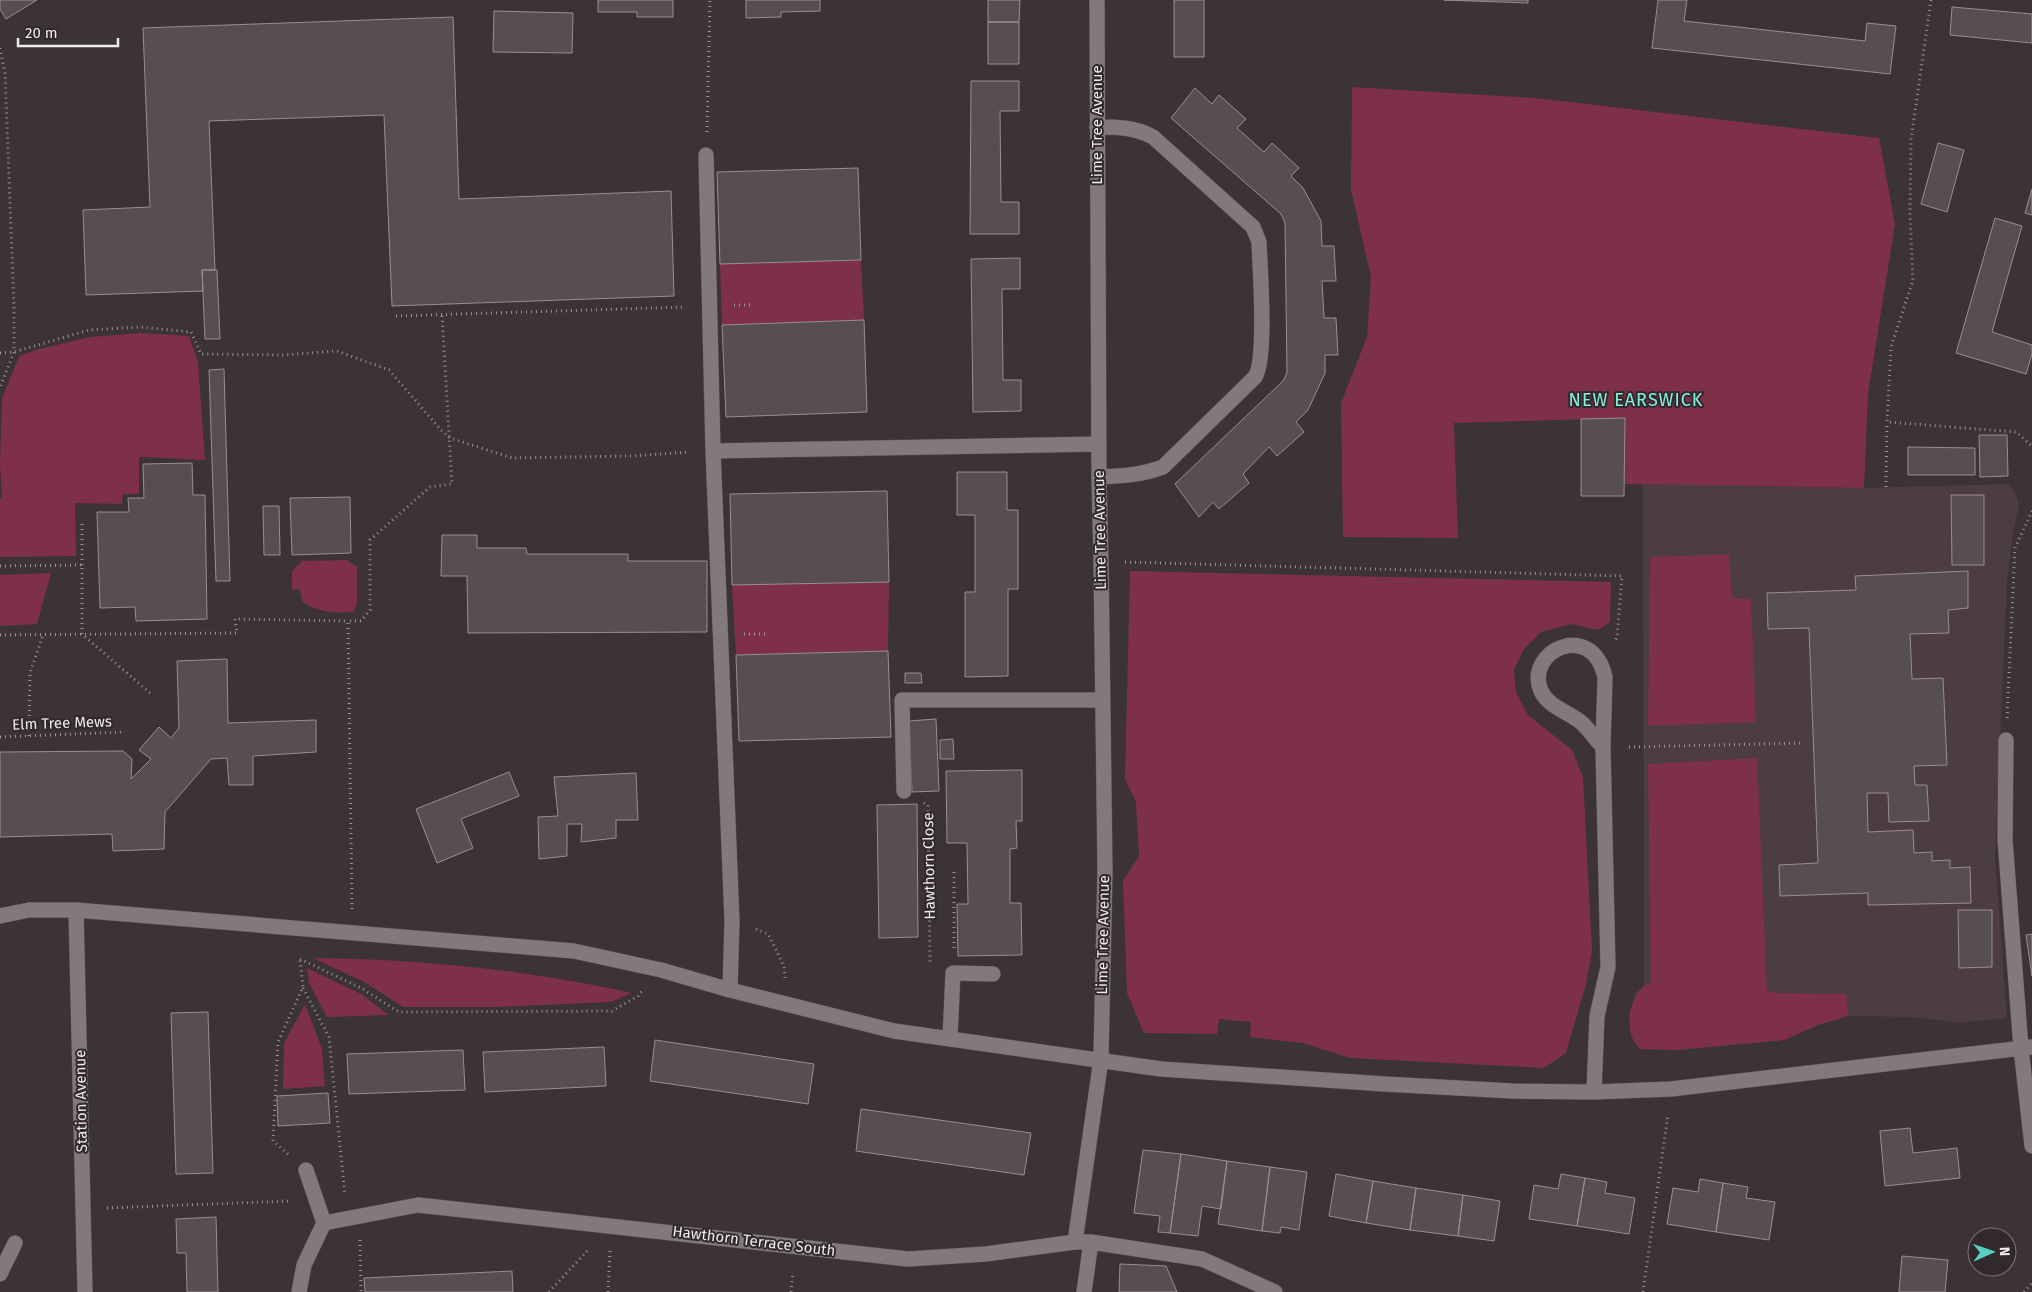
<svg xmlns="http://www.w3.org/2000/svg" width="2032" height="1292" viewBox="0 0 2032 1292" font-family="'Fira Sans',sans-serif">
<style>
.built{fill:#4b3d40}
.green{fill:#7e3049}
.building{fill:#564e50;stroke:#998f91}
.lines{fill:none;stroke-linecap:round;stroke-linejoin:round}
.minor-casing{stroke:#575152;stroke-width:16}
.path{stroke:#9a9495;stroke-width:3;stroke-dasharray:1 4;stroke-linecap:butt}
.minor{stroke:#82797b;stroke-width:15}
.labels{text-anchor:middle;stroke-width:4;stroke-linejoin:round;paint-order:stroke}
.street-label{font-size:15px;fill:#efeaeb;stroke:#31292b}
.quarter-label{font-size:18px;letter-spacing:1px;fill:#86eedf;stroke:#31292b}
</style>
<rect width="100%" height="100%" fill="#3b3335"/>
<path class="built" d="M1643,484L1864,488L2008,484L2015,492L2019,505L2013,534L2007,582L1995,854L2007,1018L1958,1023L1913,1017L1848,1016L1818,1025L1784,1040L1678,1050L1640,1049L1632,1038L1630,1018L1635,994L1644,985Z"/>
<path class="green" d="M1352,87L1535,98L1879,138L1895,224L1868,394L1864,488L1625,484V418L1454,423L1458,538L1343,537L1341,403L1367,337L1371,277L1351,189Z
M861,260L864,320L722,325L720,264Z
M141,333L189,336L198,362L205,460L139,457V494H123L122,504L75,503L76,556L0,557V500L2,497L0,465L2,399L19,356L39,349L91,337Z
M1729,554L1732,598L1751,599L1756,722L1648,726L1650,557Z
M347,560L357,567V604L353,612C333,613 319,613 302,601L300,589L292,590V571L302,561Z
M1130,571L1611,582L1610,622L1598,630L1571,624L1541,632L1524,649L1514,670L1516,692L1528,715L1572,750L1583,777L1592,951L1586,984L1566,1053L1544,1068L1350,1058L1303,1043L1250,1037L1251,1022L1219,1019L1217,1034L1144,1033L1127,993L1123,881L1139,856L1136,802L1125,779Z
M51,573L37,624L0,626V575Z
M889,582L888,651L736,655L732,585Z
M1757,758L1767,990L1774,993L1846,994L1848,1016L1818,1025L1784,1040L1678,1050L1640,1049C1638,1046 1634,1042 1633,1039C1624,1021 1632,989 1651,983L1648,764Z
M313,958C421,959 527,970 632,993L611,1002L495,1007H403L366,983Z
M307,968L361,994L389,1015L327,1017L309,983Z
M305,1004L322,1049L325,1086L283,1089L284,1043Z"/>
<path class="building" d="M0,0H37L6,19L0,9Z
M598,0H673V17H637V12H598Z
M746,0H820V11L781,12V17L746,18Z
M988,0H1020L1019,22H988Z
M1174,0H1204V57H1174Z
M1444,0H1528V3Z
M1658,0H1687L1684,21L1865,41L1867,23L1896,26L1890,74L1652,48Z
M1952,7L2032,14V43L1950,35Z
M494,11L573,13L572,53L493,52Z
M453,17L459,199L671,191L674,296L392,306L384,115L209,121L215,270H202L203,291L86,295L83,210L150,207L143,28Z
M988,22H1019V64H988Z
M971,81H1019V111H1000L1001,202H1019V234H970Z
M1195,88L1212,104L1219,95L1246,119L1237,128L1264,152L1272,143L1299,168L1291,176L1303,188L1321,221L1322,246H1334L1336,281H1322L1324,318H1336L1338,355H1325V373L1308,410L1296,422L1304,432L1277,456L1269,447L1243,474L1249,483L1219,509L1213,502L1199,517L1175,484L1283,381L1287,373L1285,223L1281,214L1171,118Z
M1938,143L1964,150L1947,212L1921,204Z
M858,168L861,260L720,264L717,172Z
M2032,189V215L2025,213Z
M1995,218L2022,226L1992,332L2032,345V354L2026,374L1956,353Z
M1020,258V289H1002L1003,380H1021V411L973,412L971,259Z
M202,270H217L220,339H205Z
M864,320L867,412L726,417L722,325Z
M224,369L230,581H216L209,370Z
M1625,418L1624,496H1581V419Z
M1979,435H2007L2008,476L1980,477Z
M1908,447L1975,448V475H1908Z
M192,463L193,495H205L207,619L136,621L135,607L100,608L97,512H129L128,498H144L143,464Z
M957,472H1007V510H1018V589H1008V676L965,677V592H975V515H957Z
M887,491L889,582L732,585L730,494Z
M1951,495H1984V565H1952Z
M350,497L351,553L292,555L290,498Z
M263,506H279L280,555H264Z
M442,535H477V548H526L527,554H628V561H707V632L468,633L467,576H441Z
M1968,571V608L1948,610L1949,633L1910,634L1912,679L1943,678L1947,765L1914,766L1915,785H1927L1929,821L1889,822L1888,793H1867L1868,832L1913,830L1914,853L1932,852V861L1950,860V868L1970,867L1971,903L1868,905V893L1780,896L1779,865L1818,863L1809,628L1768,629L1767,593L1856,590L1855,576Z
M888,651L891,737L739,741L736,655Z
M227,659L228,723L316,720V752L253,756V785H229L227,758L211,759L165,812L164,849L113,851L112,834L0,837V752L123,751L132,759L131,779L151,759L139,750L159,727L171,738L179,728L177,661Z
M905,673H921L922,683H905Z
M936,719L939,791L912,792L909,721Z
M953,739L954,759H940V740Z
M1022,770V821H1016L1017,848L1010,849V903H1021L1022,955L958,956L957,904H968L967,843H947L946,771Z
M509,772L519,796L461,819L473,848L437,863L416,809Z
M636,773L638,820H616V838L581,842L582,824H567V856L539,859L538,817L558,816L554,777Z
M917,804L918,937L879,938L877,805Z
M1958,910H1992V967L1959,968Z
M2032,934V976L2026,935Z
M208,1012L213,1173L176,1174L171,1013Z
M655,1040L814,1064L808,1104L650,1081Z
M604,1047L606,1086L485,1092L483,1052Z
M463,1050L465,1090L349,1094L347,1054Z
M328,1093L330,1123L278,1126L277,1096Z
M861,1109L1031,1133L1024,1175L856,1151Z
M1910,1128L1913,1153L1957,1148L1960,1178L1885,1186L1880,1131Z
M1143,1150L1181,1154L1170,1233L1158,1232L1160,1216L1134,1213Z
M1181,1154L1227,1161L1221,1209L1202,1206L1198,1236L1170,1233Z
M1227,1161L1270,1167L1262,1231L1218,1224Z
M1270,1167L1307,1172L1299,1230L1281,1227L1280,1233L1262,1231Z
M1336,1174L1373,1181L1366,1223L1329,1216Z
M1561,1174L1585,1178L1577,1226L1529,1219L1534,1185L1558,1189Z
M1585,1178L1607,1182L1605,1193L1635,1198L1629,1234L1577,1226Z
M1700,1179L1723,1183L1716,1232L1667,1224L1673,1188L1698,1192Z
M1373,1181L1416,1188L1410,1230L1366,1223Z
M1723,1183L1748,1187L1746,1198L1775,1202L1769,1240L1716,1232Z
M1416,1188L1463,1195L1458,1236L1410,1230Z
M1463,1195L1500,1201L1494,1241L1458,1236Z
M216,1217L218,1292H187L186,1253H177L176,1219Z
M1902,1256L1948,1260L1945,1292H1899Z
M1120,1264L1166,1266L1177,1292H1119Z
M512,1271L513,1292H365L364,1278Z"/>
<g class="lines">
<g class="minor-casing">
<path id="minor" d="M1097,127C1117,127 1135,127 1153,137L1253,227L1259,242C1260,269 1267,359 1255,377L1163,467C1142,475 1121,476 1099,477
M706,155L713,451L732,921L730,990
M713,451L1099,444
M2006,740L2005,840L2021,1048L2032,1146
M904,791L902,700H1103
M76,910L85,1292
M0,916L29,910H76L574,951L661,970L730,990L894,1031L1161,1069L1384,1084L1513,1091L1594,1092L1671,1089L2032,1047
M950,1038L953,973L993,974
M1594,1092L1597,1016L1608,967L1603,747L1605,677C1592,619 1524,651 1541,691C1549,708 1570,712 1583,724C1590,731 1596,740 1603,747
M306,1170L324,1223
M1075,1242L1101,1059L1105,871L1101,561L1099,477L1097,0
M0,1274L15,1243
M299,1292L304,1265L324,1223L418,1205L908,1259L986,1254L1075,1242H1091L1202,1259L1275,1292
M1084,1292L1091,1242"/>
</g>
<path class="path" d="M1931,0L1911,139L1910,217L1913,280L1891,347L1887,422L2016,432L2032,446
M0,48L5,73L14,307V352L0,387
M707,132L710,0
M734,305H750
M396,316L685,307
M0,353L14,352L89,330L140,327L191,332L201,354L283,355L337,351L389,370L441,430L450,438L512,458L632,456L690,452
M1886,487L1887,422
M1125,562L1622,576L1617,637L1615,641
M82,565V523
M0,566L82,565V634L150,693
M744,634H767
M0,635L237,633L235,619L348,621
M2007,718L2015,548L2032,511
M29,736L30,673L43,635
M0,737L125,732
M1629,747L1802,743
M924,803L928,805L930,962
M352,909L348,621H361L370,610V540L430,487L452,484L442,315
M756,929L768,934L784,966L785,978
M954,948V869
M300,959L361,988L399,1012L612,1011L638,996L642,991
M303,988L329,1037L345,1195
M288,1154L273,1141L278,1042L303,987L300,958
M107,1208L291,1201
M360,1240L361,1292
M549,1292L589,1249
M608,1292L610,1250
M791,1292L793,1272
M1643,1292L1668,1114
M2024,1292L2032,1283"/>
<use href="#minor" class="minor"/>
</g>
<g class="labels">
<g class="street-label">
<text transform="translate(1097 125) rotate(-90)" y="5">Lime Tree Avenue</text>
<text transform="translate(1100 530) rotate(-91)" y="5">Lime Tree Avenue</text>
<text transform="translate(62 723) rotate(-2)" y="5">Elm Tree Mews</text>
<text transform="translate(929 866) rotate(-91)" y="5">Hawthorn Close</text>
<text transform="translate(1103 935) rotate(-89)" y="5">Lime Tree Avenue</text>
<text transform="translate(81 1101) rotate(-91)" y="5">Station Avenue</text>
<text transform="translate(754 1241) rotate(7)" y="5">Hawthorn Terrace South</text>
</g>
<g class="quarter-label">
<text x="1636" y="406">NEW EARSWICK</text>
</g>
</g>
<g transform="translate(1992 1252) rotate(88)"><circle r="24" fill="#31292b" stroke="#7d7678"/>
<path d="M0-4L9 19L0 12L-9 19Z" fill="#59cebf"/>
<text y="-8" font-size="14" font-weight="bold" text-anchor="middle" fill="#efeaeb">N</text>
</g>
<path d="M18 38v8h100v-8" fill="none" stroke="#efeaeb" stroke-width="2.5"/>
<text x="25" y="38" font-size="15" fill="#efeaeb" stroke="#31292b" stroke-width="4" paint-order="stroke">20 m</text>
</svg>
